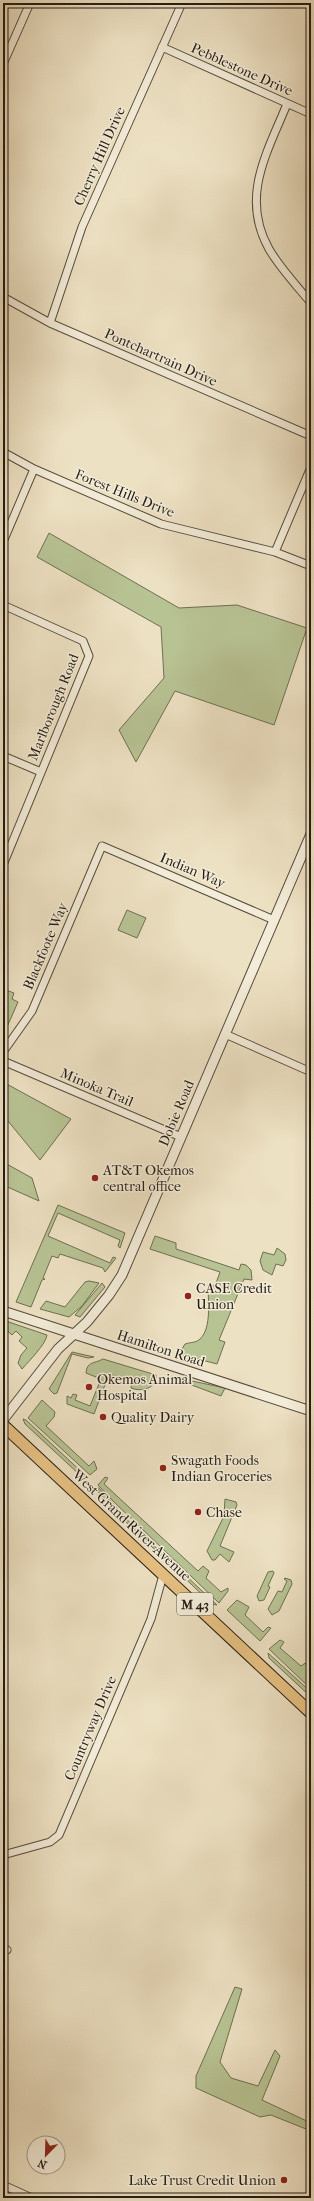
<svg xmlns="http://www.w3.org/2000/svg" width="314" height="2201" viewBox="0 0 314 2201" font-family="'IM FELL French Canon',serif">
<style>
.green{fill:#b8c394;stroke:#6e7053}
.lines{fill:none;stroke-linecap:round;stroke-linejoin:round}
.minor-casing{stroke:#564d3e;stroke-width:9}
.tertiary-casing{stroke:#564d3e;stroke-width:11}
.primary-casing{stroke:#241c12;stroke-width:13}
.minor{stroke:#f3ecd8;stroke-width:7}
.tertiary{stroke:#f3ecd8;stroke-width:9}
.primary{stroke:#e6c082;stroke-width:11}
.poi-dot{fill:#8f2418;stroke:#f3ecd8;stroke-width:1.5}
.labels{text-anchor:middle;stroke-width:3;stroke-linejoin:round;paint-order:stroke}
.shield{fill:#f3ecd8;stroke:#625a4d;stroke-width:1}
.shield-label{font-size:13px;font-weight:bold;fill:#241c12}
.street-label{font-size:14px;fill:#241c12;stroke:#f3ecd8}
.poi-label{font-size:14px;fill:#241c12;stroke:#f3ecd8;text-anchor:start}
</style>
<rect width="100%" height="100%" fill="#ede1c3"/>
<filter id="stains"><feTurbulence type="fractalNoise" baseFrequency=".005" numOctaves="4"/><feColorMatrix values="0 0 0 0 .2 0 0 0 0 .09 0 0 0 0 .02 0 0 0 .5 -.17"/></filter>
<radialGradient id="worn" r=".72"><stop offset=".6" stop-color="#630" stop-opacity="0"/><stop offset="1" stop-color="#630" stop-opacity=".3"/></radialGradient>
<path class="green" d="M49,533L179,608L237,605L307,628L274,725L175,691L136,762L119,730L164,678L161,627L37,557Z
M127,910L146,918L137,938L118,930Z
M3,989L14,993L12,999L18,1002L3,1036Z
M3,1082L71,1119L40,1160L3,1115Z
M3,1162L32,1178L39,1201L3,1185Z
M58,1205L125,1233L120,1248L118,1246L120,1240L58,1213L48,1236L110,1263L113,1257L116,1258L105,1272L103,1268L60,1254L58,1258L52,1256L43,1278L45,1279L42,1280L31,1307L16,1302Z
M155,1236L176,1243V1249L239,1270L241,1264L246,1265L251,1270L252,1280L244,1279L219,1340L225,1342L217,1364L179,1354L185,1344C191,1342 196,1343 200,1339C212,1328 208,1299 208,1285L215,1286L220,1272L150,1249Z
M277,1248L285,1254L286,1260L283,1266L276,1264L272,1275L263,1270L260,1261L263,1252L274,1255Z
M89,1281L99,1283L82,1306L69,1317L40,1309L46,1301L65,1307L85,1282Z
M102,1283L105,1287L80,1317L75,1315Z
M3,1320L47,1335C46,1344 29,1361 22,1369L18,1363L21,1355L27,1348L19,1341L22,1337L16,1331L12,1335L3,1327Z
M72,1352L94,1357L88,1358L72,1354L57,1393L54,1394L49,1389Z
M103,1359L156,1375C157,1389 141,1392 131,1388L132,1381L109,1374L94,1414L67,1404V1396L71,1398L73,1394L77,1395L75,1400L90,1406L101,1379L86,1373C87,1361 94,1364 103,1359Z
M173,1378H178L225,1388L221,1396Z
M42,1400L55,1412L54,1417L46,1426L89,1466L94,1461L97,1469L90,1475L28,1418Z
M23,1419L26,1420L87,1477L81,1476L25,1424Z
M105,1477L108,1478L104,1484L198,1571L203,1566L209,1571L206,1578L221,1592L228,1588V1591L219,1603L113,1501L98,1485Z
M98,1487L132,1525L217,1605L212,1604L129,1525L99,1493Z
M225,1499L236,1502L237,1505L220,1546L234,1552L229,1562L220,1554L215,1560H212L207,1551L224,1516Z
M273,1571L274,1573L268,1586L270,1587L264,1600L259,1601L257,1596L268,1572Z
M285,1578L291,1580L292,1584L279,1611L272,1615L268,1609L278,1591L282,1592L287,1581L284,1579Z
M237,1600L249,1607L245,1615L263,1632L268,1627L271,1628L260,1641L227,1610Z
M280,1640L284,1642L280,1648L301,1666L307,1662L311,1666V1689L269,1649Z
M268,1653L311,1692V1697L269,1658Z
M235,1987L242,1989L220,2062L231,2078L258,2086L275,2050L280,2056L262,2100L311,2123V2131L271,2115L260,2117L196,2088V2076Z"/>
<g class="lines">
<g class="minor-casing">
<path id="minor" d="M162,47L311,114
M3,64L30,3
M287,104C267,153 240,197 269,249C280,268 297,286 311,303
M3,297L50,323L311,436
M50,323L82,227L182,3
M3,452L34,469L161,524L275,552L311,566
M3,542L34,469
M275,552L311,467
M3,605L83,641L89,656L3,865
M3,756L41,772
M225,1034L311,1072
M3,1052L32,1011L102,846L274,920
M3,1061L181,1137
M3,1855L50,1842L59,1835L151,1619L163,1575
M3,1948L7,1950
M3,2185L32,2198"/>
</g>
<g class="tertiary-casing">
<path id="tertiary" d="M3,1311L311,1411
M3,1420L58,1349L87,1322L109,1295L122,1275L311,834"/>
</g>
<g class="primary-casing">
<path id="primary" d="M3,1425L311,1713"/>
</g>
<use href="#minor" class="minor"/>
<use href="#tertiary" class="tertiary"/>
<use href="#primary" class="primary"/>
</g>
<g class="poi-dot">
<circle cx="95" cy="1178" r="4"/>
<circle cx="188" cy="1296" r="4"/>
<circle cx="89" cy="1387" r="4"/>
<circle cx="103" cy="1417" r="4"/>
<circle cx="163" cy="1468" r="4"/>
<circle cx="198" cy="1512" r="4"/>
<circle cx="284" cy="2180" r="4"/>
</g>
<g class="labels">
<rect class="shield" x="177" y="1593" width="36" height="22" rx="3"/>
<g class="shield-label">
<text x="195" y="1609">M 43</text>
</g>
<g class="street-label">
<text transform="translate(242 69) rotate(24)" y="5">Pebblestone Drive</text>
<text transform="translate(99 156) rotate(-66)" y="5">Cherry Hill Drive</text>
<text transform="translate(161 357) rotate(24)" y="5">Pontchartrain Drive</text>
<text transform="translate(125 493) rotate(22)" y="5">Forest Hills Drive</text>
<text transform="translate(53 707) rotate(-68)" y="5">Marlborough Road</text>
<text transform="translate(193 870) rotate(23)" y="5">Indian Way</text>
<text transform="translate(45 946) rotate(-67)" y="5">Blackfoote Way</text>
<text transform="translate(97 1087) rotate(23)" y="5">Minoka Trail</text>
<text transform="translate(176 1113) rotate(-67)" y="5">Dobie Road</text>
<text transform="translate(161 1348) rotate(18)" y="5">Hamilton Road</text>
<text transform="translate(132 1525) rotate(43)" y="5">West Grand River Avenue</text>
<text transform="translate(90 1728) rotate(-67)" y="5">Countryway Drive</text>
</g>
<g class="poi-label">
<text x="103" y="1175">AT&amp;T Okemos<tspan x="103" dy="16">central office</tspan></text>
<text x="196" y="1293">CASE Credit<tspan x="196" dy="16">Union</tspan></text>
<text x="97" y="1384">Okemos Animal<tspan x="97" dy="16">Hospital</tspan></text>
<text x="111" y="1422">Quality Dairy</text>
<text x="171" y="1465">Swagath Foods<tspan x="171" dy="16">Indian Groceries</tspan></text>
<text x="206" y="1517">Chase</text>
<text x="276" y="2185" text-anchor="end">Lake Trust Credit Union</text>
</g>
</g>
<rect width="314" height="2201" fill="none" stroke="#ede1c3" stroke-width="16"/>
<rect x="4" y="4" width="306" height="2193" fill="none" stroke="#241c12" stroke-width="2"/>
<rect x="8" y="8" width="298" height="2185" fill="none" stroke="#241c12"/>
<g transform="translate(46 2155) rotate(203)"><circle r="19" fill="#f3ecd8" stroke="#a09989"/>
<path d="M0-3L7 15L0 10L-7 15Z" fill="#8f2418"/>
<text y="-6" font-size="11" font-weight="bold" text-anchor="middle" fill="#241c12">N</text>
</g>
<rect width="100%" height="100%" filter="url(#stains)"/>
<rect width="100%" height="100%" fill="url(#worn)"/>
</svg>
